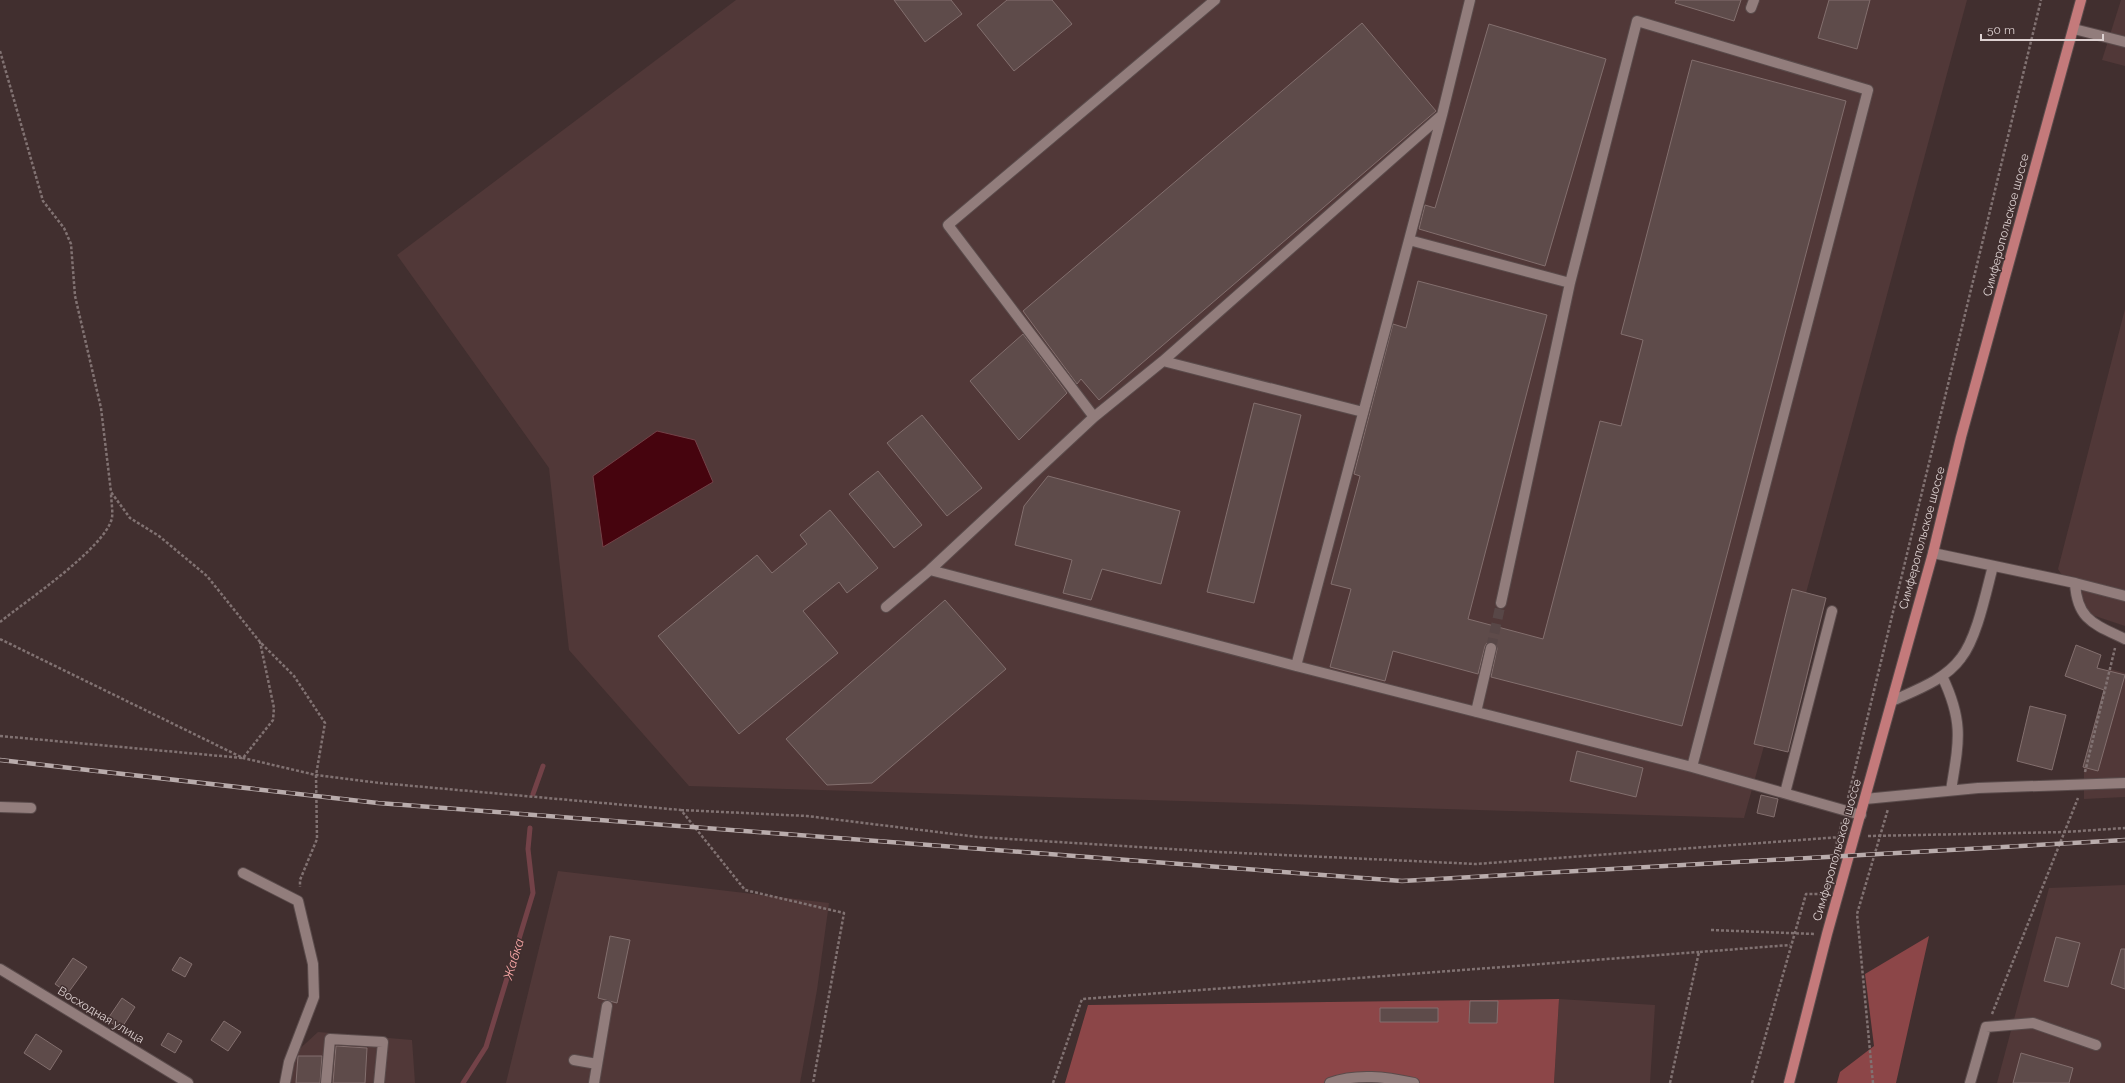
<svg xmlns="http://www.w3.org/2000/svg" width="2125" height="1083" viewBox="0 0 2125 1083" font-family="Raleway,sans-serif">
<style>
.built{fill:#513838}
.green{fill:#8c4648}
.water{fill:#46040e;stroke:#734248}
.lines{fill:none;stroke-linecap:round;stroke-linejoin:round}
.stream{stroke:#734248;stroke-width:5}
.building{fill:#5e4b4a;stroke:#836f6e}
.minor-tunnel{stroke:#584747;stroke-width:10;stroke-dasharray:10 5;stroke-linecap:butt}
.minor-casing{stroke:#5a4b4b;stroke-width:12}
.major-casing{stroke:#5a4b4b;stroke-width:12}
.path{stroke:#817272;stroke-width:2.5;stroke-dasharray:3 2;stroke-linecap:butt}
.minor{stroke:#927d7c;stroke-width:10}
.major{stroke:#c47a7b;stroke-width:10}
.rail-casing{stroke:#b9acac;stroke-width:4.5}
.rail{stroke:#412f2f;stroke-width:3;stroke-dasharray:9;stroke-linecap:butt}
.labels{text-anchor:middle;stroke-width:3;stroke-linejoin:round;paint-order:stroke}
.street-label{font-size:12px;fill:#ddd1d1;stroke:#412f2f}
.water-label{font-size:13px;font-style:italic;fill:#ffabaa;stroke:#412f2f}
</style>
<rect width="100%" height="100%" fill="#412f2f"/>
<path class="built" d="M736,0H1967L1806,593L1792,590L1754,744L1764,746L1744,818L689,786L569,650L549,468L397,255Z
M2121,0H2125V66L2102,60Z
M2125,309V626L2086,613L2058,569Z
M2110,669L2125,673V797L2084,799V768Z
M558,871L829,903L817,990L800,1083H506Z
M2125,885V1083H1997L2049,888Z
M1559,999L1655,1005L1650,1083H1554Z
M318,1032L412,1040L415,1083H291L293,1055Z"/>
<path class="green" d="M1929,936L1896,1083H1837L1840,1072L1874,1046L1865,974Z
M1559,999L1554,1083H1065L1088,1005Z"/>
<path class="water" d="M657,431L695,440L713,482L603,547L593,476Z"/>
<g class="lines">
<path class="stream" d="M533,794L543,766
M463,1083L486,1047L533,893L528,849L530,828"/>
</g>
<path class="building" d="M894,0H951L962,14L925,42Z
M1007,0H1052L1072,24L1014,71L977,25Z
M1676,0H1741L1734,21L1675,3Z
M1829,0H1870L1857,49L1818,38Z
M1362,23L1436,111L1099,400L1081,379L1077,384L1023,311Z
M1489,24L1606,59L1545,266L1419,229L1425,205L1435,208Z
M1692,60L1846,101L1682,726L1491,677L1497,649L1496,644L1492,642L1487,643L1485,646L1478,674L1393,651L1385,681L1330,667L1351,589L1331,584L1360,476L1354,474L1393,324L1406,328L1418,281L1547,315L1468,619L1543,639L1600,421L1621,426L1643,340L1621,334Z
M1023,334L1067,393L1019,440L970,381Z
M1254,403L1301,415L1254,603L1207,592Z
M922,415L982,488L947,516L887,443Z
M878,471L922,525L894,548L849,494Z
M1048,476L1180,511L1161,584L1102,569L1091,600L1063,593L1072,560L1015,545L1024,506Z
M830,510L878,568L847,593L839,582L803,611L838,653L739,734L658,636L757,555L772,573L807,544L800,535Z
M1792,589L1826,598L1788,752L1754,744Z
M945,600L1006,669L872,783L827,785L786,739Z
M2076,645L2101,655L2097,668L2125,675L2098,771L2083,767L2104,690L2065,676Z
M2030,706L2066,715L2052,770L2017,761Z
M1577,751L1643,768L1636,797L1570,781Z
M1761,795L1778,799L1774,817L1757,813Z
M610,936L630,940L617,1003L598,998Z
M2056,937L2080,943L2068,987L2044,981Z
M2121,949H2125V989L2111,984Z
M180,957L192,964L185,977L172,970Z
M73,958L87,967L68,993L55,984Z
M122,998L135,1007L121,1029L107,1020Z
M1470,1001H1498L1497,1023H1469Z
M1380,1008H1438V1022H1380Z
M224,1021L241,1032L228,1051L211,1040Z
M168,1033L182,1041L175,1053L161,1045Z
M36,1034L62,1051L50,1070L24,1053Z
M336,1046L367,1048L365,1083H333Z
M2021,1053L2073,1068L2069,1083H2013Z
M298,1056H322L320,1083H296Z"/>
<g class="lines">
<path class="minor-tunnel" d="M1491,648L1501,603"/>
<g class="minor-casing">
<path id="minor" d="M1751,8L1754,0
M2074,29L2125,42
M1442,115L1470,0
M1570,283L1637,21L1868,90L1692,767
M1163,361L1442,115L1409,240
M1094,417L948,225L1215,0
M1933,553L2075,583C2077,620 2094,624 2125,639
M2075,583L2125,596
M1501,603L1570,283L1409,240L1296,666L1692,767L1861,815
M886,607L930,570
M1296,666L930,570L1094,417L1163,361L1363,412
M1942,676C1964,722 1959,741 1951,790
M1892,701C1916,690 1945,680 1961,658C1977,638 1986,592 1993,566
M1476,712L1491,648
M1785,793L1832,611
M1865,799L1978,788L2125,783
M0,807L31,808
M243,873L298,901L313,964L314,997L289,1062L285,1083
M0,969L188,1083
M574,1060L597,1064
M326,1083L330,1039L383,1042L379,1083
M594,1083L607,1006
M1330,1083C1357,1073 1386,1077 1414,1083
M1970,1083L1986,1027L2033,1023L2096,1045"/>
</g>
<g class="major-casing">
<path id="major" d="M1789,1083L1827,934L1933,553L1961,437L2081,0"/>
</g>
<path class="path" d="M0,51L43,201L64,228L71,244L75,296L101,408L111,492L130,518L159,536L207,576L260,642L294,676L325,723L316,775L317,839L300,880V887
M0,622C26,601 105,548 112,518C113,510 111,500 111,493
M0,639L243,758L316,775L380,783L681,810L745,890L844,913L813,1083
M0,736L243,758L273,720L274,708L260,642
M2085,772L2115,648
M1848,798L2041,0
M681,810L807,816L978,837L1219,852L1476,864L1841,837
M1868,836L2065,832L2125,828
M1829,873L1842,822
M1711,930L1815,934
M1992,1014L2078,798
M1053,1083L1082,999L1699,952
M1670,1083L1699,952L1790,945
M1752,1083L1806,894H1825
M1873,1083L1857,914L1888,809"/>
<use href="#minor" class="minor"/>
<use href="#major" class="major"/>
<g class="rail-casing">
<path id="rail" d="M0,760L378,803L1402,881L2125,840"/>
</g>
<use href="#rail" class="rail"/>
</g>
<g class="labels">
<g class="street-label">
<text transform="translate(2006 225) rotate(-75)" y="4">Симферопольское шоссе</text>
<text transform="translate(1922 538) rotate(-75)" y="4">Симферопольское шоссе</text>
<text transform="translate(1837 850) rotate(-74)" y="4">Симферопольское шоссе</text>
<text transform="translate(101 1015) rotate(31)" y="4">Восходная улица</text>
</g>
<g class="water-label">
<text transform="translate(513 959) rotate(-73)" y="5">Жабка</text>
</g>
</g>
<path d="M1981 34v6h122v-6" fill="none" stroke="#ddd1d1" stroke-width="2"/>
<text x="1987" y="34" font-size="12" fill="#ddd1d1" stroke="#412f2f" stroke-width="3" paint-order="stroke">50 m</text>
</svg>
